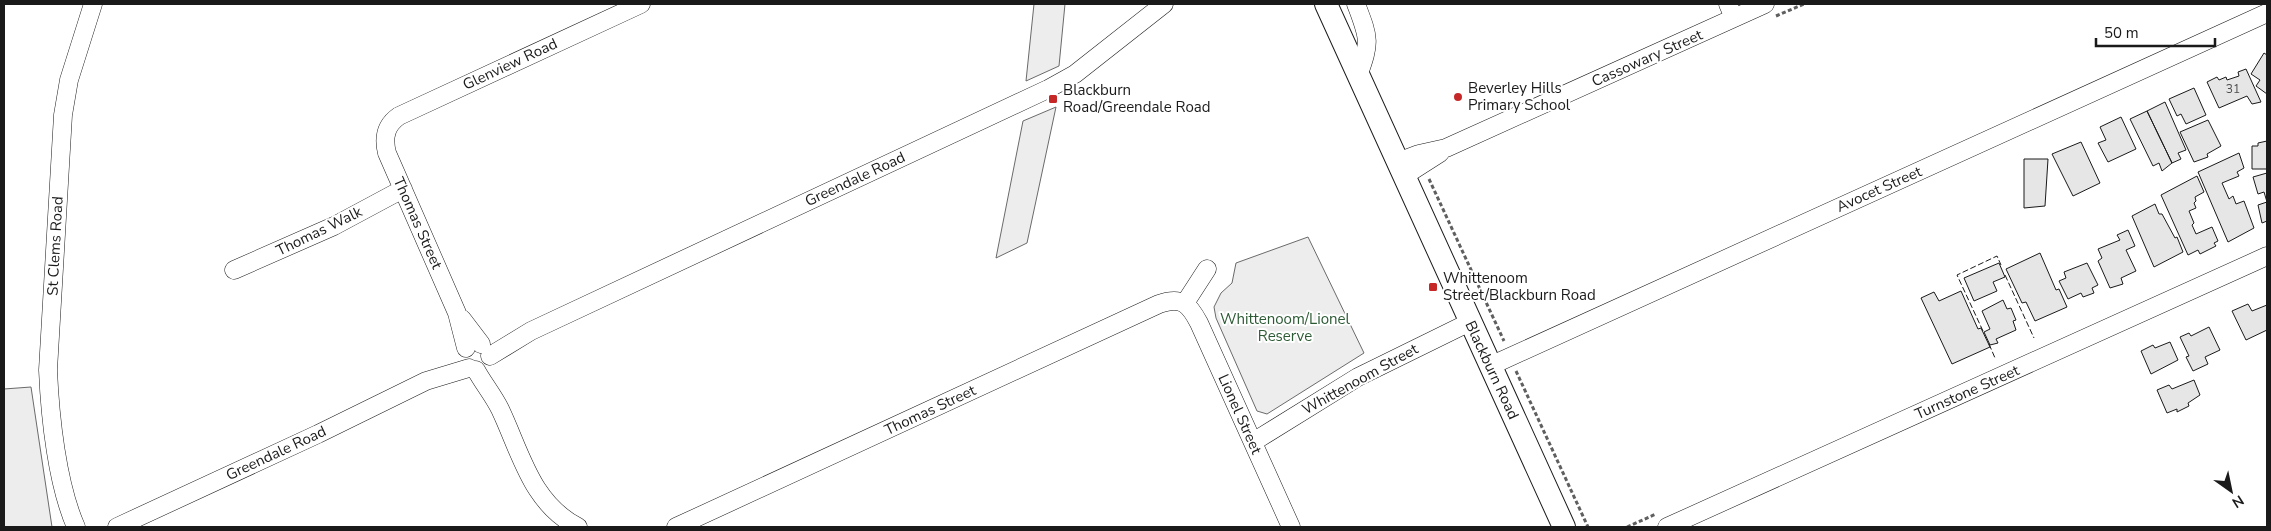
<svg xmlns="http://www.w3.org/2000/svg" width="2271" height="531" viewBox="0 0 2271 531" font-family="'Nunito Sans',sans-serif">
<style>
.built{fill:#ededed;stroke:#6a6a6a}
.building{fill:#e6e6e6;stroke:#1a1a1a}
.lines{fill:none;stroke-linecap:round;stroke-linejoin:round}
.minor-casing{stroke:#1a1a1a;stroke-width:19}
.major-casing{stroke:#1a1a1a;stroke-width:24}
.path{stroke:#5f5f5f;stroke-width:3;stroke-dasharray:4 2.5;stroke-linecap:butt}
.minor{stroke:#fff;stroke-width:18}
.major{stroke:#fff;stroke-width:22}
.fence{stroke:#1a1a1a;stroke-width:1;stroke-dasharray:6 2.5;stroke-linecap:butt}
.poi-dot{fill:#c62828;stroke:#fff;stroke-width:2}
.labels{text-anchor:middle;stroke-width:4;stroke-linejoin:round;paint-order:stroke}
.number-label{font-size:12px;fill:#4d4d4d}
.street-label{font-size:15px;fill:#1a1a1a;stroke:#fff}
.poi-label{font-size:15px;fill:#1a1a1a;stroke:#fff;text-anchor:start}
.park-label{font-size:15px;fill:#2b5a34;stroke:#fff}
</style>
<rect width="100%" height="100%" fill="#fff"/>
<path class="built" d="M1034,4H1065L1059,66L1026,81Z
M1056,107L1027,243L996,258L1023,121Z
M1308,237L1364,353L1267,414L1257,411L1216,318L1214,307L1221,293L1232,283L1236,263Z
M31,387L52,527H4V389Z"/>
<path class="building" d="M2264,53L2267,55V94L2256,86L2260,80L2251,74Z
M2246,69L2261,102L2252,104L2247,96L2219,108L2207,82L2217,77L2219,80L2226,77L2227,80L2239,76L2238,72Z
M2194,88L2206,115L2186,124L2181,114L2177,116L2169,99Z
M2165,102L2186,150L2178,153L2181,159L2172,163L2147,111Z
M2147,111L2172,163L2162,171L2159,163L2153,166L2130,119Z
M2121,117L2136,149L2108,162L2098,143L2106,140L2100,127Z
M2208,120L2221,146L2207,154L2208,157L2194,162L2180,132Z
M2267,141V169H2252V146H2258V143Z
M2081,142L2100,183L2073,196L2052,154Z
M2239,153L2244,168L2237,172L2239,176L2222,183L2229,199L2233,196L2236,204L2244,201L2254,228L2228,242L2198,172Z
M2024,159H2048L2045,206L2024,208Z
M2267,173V221L2262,223L2258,205L2267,202L2264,192L2258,194L2253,177Z
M2197,176L2204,192L2195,197L2196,201L2194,203L2196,208L2189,211L2194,223L2192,225L2196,234L2212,227L2218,241L2214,243L2216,246L2200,254L2198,250L2188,255L2161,195Z
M2155,204L2159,214H2162L2175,238L2177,237L2183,252L2154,267L2132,216Z
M2128,230L2135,246L2126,250L2136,271L2121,278L2123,284L2110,288L2098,261L2102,258L2098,249L2120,240L2117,235Z
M2040,253L2056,290L2059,289L2067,307L2035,321L2026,302L2022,303L2006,269Z
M1999,263L2005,277L1993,282L1997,291L1974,301L1964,278Z
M2087,263L2098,285L2092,288L2094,293L2083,297L2081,293L2068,299L2059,281L2066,278L2064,272Z
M1961,291L1978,329L1981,328L1990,347L1952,364L1921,298L1934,292L1939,301Z
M2003,300L2007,309L2011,308L2016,320L2013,321L2016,330L1996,339L1998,343L1990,345L1984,332L1990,329L1982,311Z
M2248,304L2252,311L2267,305V330L2246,340L2232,311Z
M2209,327L2220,350L2205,357L2208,364L2193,371L2186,357L2189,356L2180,337L2189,333L2191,336Z
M2170,342L2178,360L2151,374L2141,351L2153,345L2155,348Z
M2194,380L2200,395L2188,403L2189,406L2177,412V409L2167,413L2157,390L2169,385L2172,389Z"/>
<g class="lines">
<g class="minor-casing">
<path id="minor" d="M1356,4C1369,38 1371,41 1358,76
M1728,4L1734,18
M1398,162L1419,154L1446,148L1765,4
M1404,176L1440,153
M234,270L334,226L403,189
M1185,303L1207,269
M462,319L481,344
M466,348L457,313L387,153C383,137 386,125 399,116L641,4
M490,356L531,331L1048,89L1075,74L1164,4
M1490,366L2267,13
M476,370C483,383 493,395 500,409C521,453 531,503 578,527
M1253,442L1358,377L1470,322
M76,527C57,484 50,417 48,370L63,115L69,80L93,4
M117,527L318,434L426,381L469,368
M676,527L1159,304C1182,296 1189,304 1199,323L1291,527
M1667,527L2267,256"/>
</g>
<g class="major-casing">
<path id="major" d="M1326,4L1564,527"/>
</g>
<path class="path" d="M1776,16L1804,4
M1429,179L1504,341
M1516,371L1588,527
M1627,527L1656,514
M2266,527H2267"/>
<use href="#minor" class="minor"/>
<use href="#major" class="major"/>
<path class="fence" d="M2005,275L2034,338
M1983,331L1957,275L1997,256L2001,265
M1989,344L1995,358"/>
</g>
<g class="poi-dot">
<circle cx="1458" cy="97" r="5"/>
<rect x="1048" y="94" width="10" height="10" rx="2.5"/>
<rect x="1428" y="282" width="10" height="10" rx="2.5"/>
</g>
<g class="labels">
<g class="number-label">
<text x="2233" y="93">31</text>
</g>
<g class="street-label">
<text transform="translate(1647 58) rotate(-24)" y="5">Cassowary Street</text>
<text transform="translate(510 64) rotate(-25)" y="5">Glenview Road</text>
<text transform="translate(855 179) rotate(-25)" y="5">Greendale Road</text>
<text transform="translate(1879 189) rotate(-24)" y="5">Avocet Street</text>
<text transform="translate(418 223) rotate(66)" y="5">Thomas Street</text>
<text transform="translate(319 231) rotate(-26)" y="5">Thomas Walk</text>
<text transform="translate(55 246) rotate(-87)" y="5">St Clems Road</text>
<text transform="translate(1492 370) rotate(65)" y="5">Blackburn Road</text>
<text transform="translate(1360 379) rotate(-29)" y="5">Whittenoom Street</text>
<text transform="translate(1967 392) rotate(-24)" y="5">Turnstone Street</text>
<text transform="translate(930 410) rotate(-25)" y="5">Thomas Street</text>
<text transform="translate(1240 414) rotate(66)" y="5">Lionel Street</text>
<text transform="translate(276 453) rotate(-25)" y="5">Greendale Road</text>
</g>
<g class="poi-label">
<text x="1468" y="93">Beverley Hills<tspan x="1468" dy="17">Primary School</tspan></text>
<text x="1063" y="95">Blackburn<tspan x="1063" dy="17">Road/Greendale Road</tspan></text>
<text x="1443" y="283">Whittenoom<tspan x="1443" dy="17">Street/Blackburn Road</tspan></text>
</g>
<g class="park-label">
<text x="1285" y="324">Whittenoom/Lionel<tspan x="1285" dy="17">Reserve</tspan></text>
</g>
</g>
<rect width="2271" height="531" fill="none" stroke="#1a1a1a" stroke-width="10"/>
<g transform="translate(2231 491) rotate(147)" stroke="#ffffff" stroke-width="4" paint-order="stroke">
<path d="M0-4L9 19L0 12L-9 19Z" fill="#1a1a1a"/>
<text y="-8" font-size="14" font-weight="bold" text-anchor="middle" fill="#1a1a1a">N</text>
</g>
<path d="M2096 38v8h119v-8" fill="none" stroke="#1a1a1a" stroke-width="2.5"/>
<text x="2104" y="38" font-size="15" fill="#1a1a1a" stroke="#ffffff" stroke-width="4" paint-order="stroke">50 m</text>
</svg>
